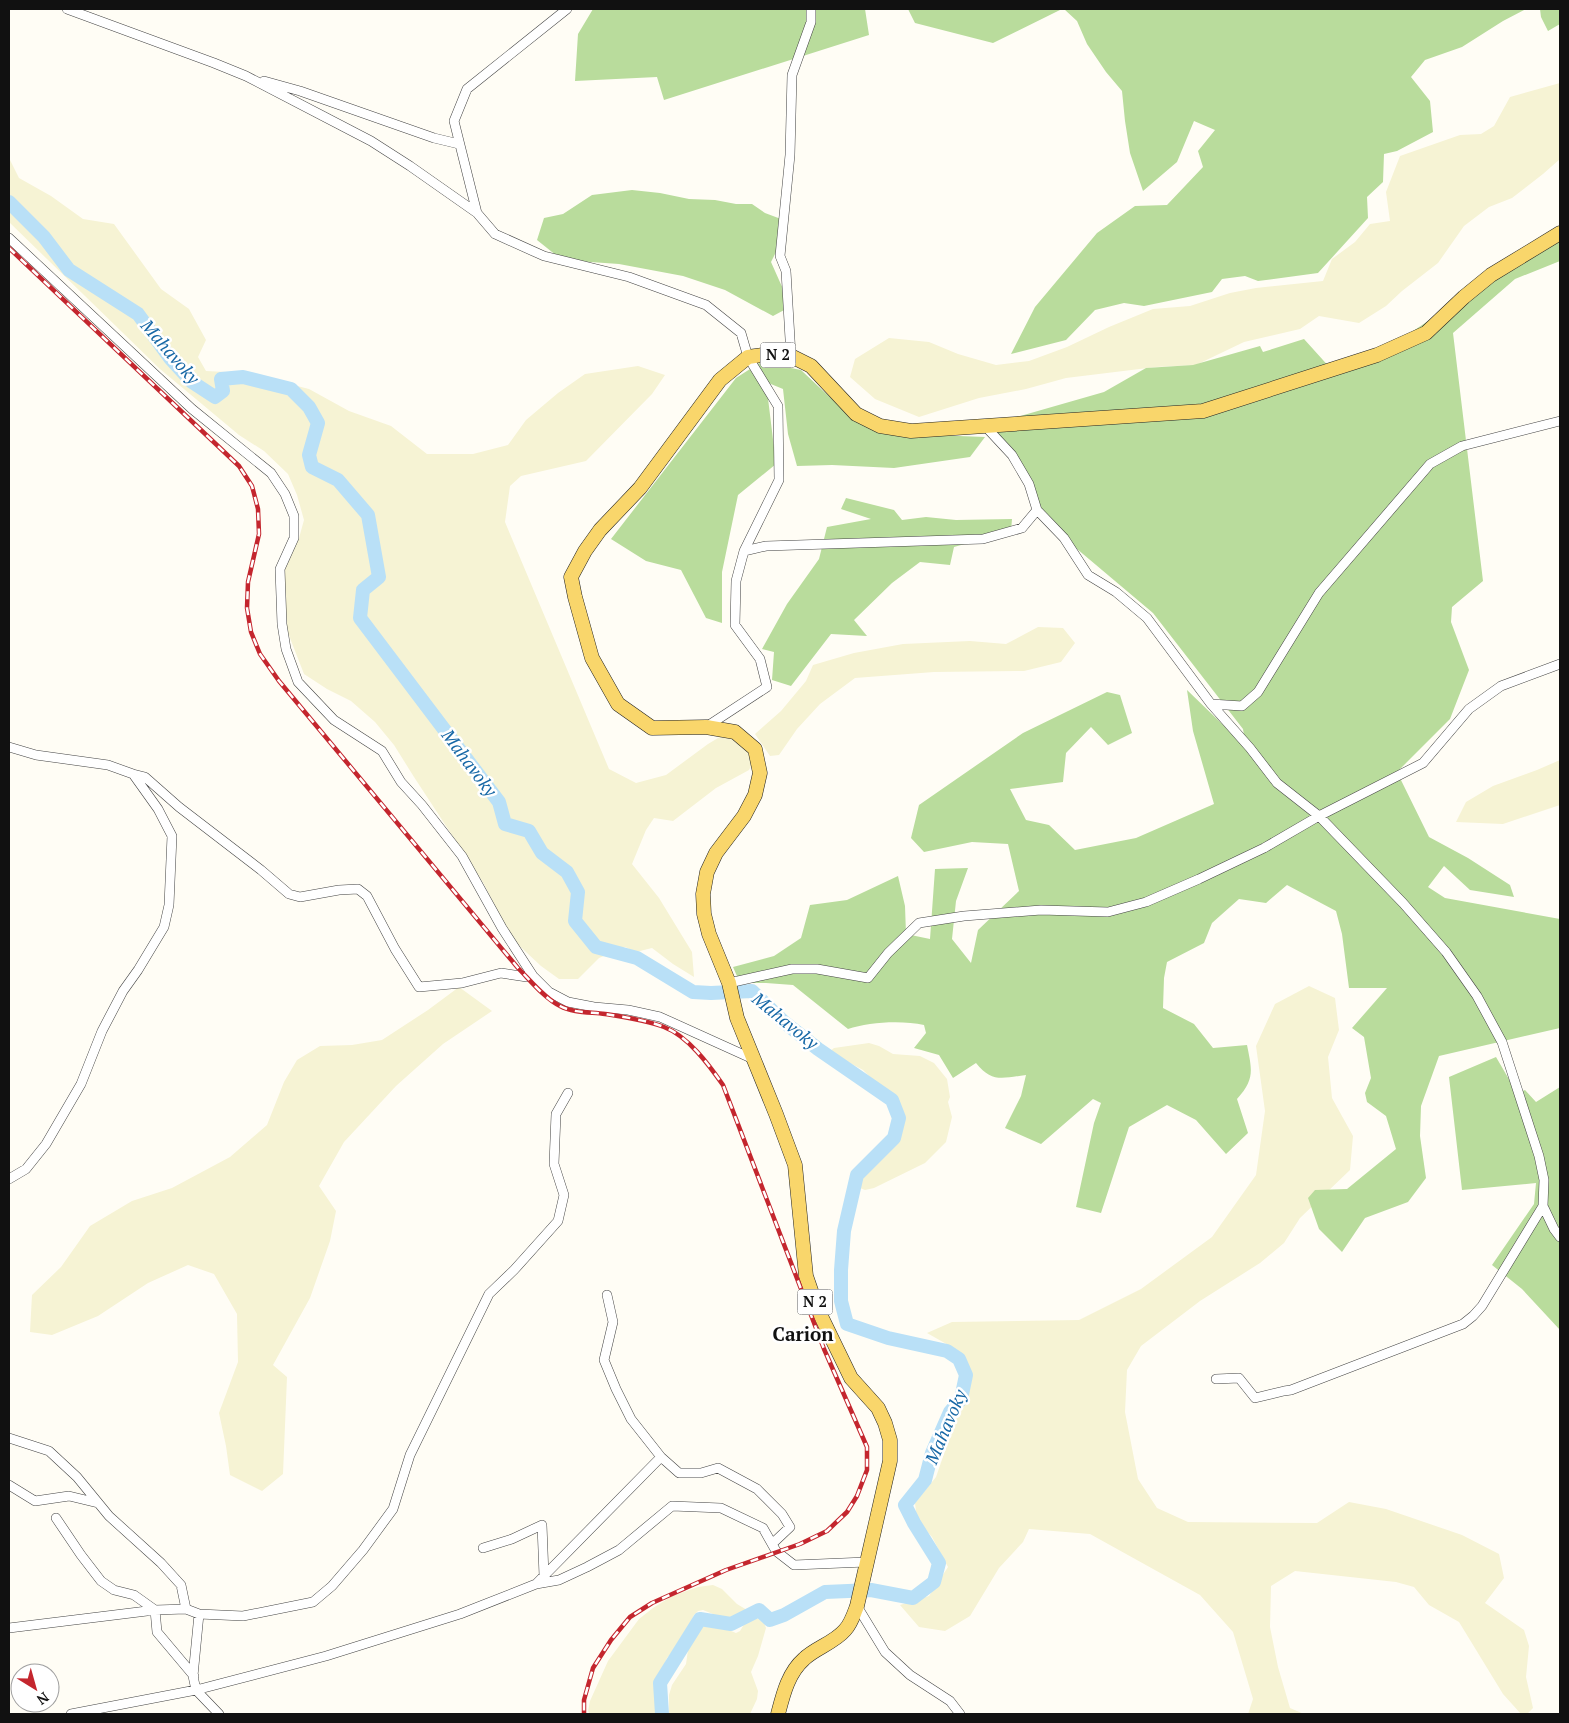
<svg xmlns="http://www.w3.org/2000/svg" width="1569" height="1723" viewBox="0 0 1569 1723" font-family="'PT Serif',serif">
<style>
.farmland{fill:#f6f3d4}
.forest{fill:#b9dc9c}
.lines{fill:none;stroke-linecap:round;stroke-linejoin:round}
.river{stroke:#b9e0f7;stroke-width:14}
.street-casing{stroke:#444;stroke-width:10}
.primary-casing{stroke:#222;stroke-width:15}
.street{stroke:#fff;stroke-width:9}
.primary{stroke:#f9d66b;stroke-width:14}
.rail-casing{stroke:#c4262e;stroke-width:4.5}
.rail{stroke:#fff;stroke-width:2.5;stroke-dasharray:8;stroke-linecap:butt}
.labels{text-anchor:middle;stroke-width:5;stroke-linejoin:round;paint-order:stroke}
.shield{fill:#fff;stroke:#585858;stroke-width:1}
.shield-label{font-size:15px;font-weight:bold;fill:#111}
.water-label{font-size:18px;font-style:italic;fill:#1768a6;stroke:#fff}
.quarter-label{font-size:19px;font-weight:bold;fill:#111;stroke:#fff}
</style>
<rect width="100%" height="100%" fill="#fffdf5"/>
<path class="farmland" d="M1560,83V159L1543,174L1512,198L1489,207L1464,226L1438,263L1402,291L1386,306L1359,323L1319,316L1300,329L1244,342L1196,365L1156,367L1066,378L1026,389L979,398L919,417L875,399L850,377L855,359L889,338L929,342L958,354L996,365L1029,361L1067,347L1109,327L1153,309L1190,306L1230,293L1256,288L1323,281L1332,259L1355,242L1370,224L1390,221L1386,192L1400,156L1460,135L1481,134L1494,126L1510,97Z
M9,158L19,178L51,196L83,219L114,224L161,289L189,309L206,340L198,357L206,371L246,373L309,389L349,411L391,426L427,454H473L508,445L526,420L558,393L585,374L638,366L665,375L652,394L586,461L521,476L510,486L505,522L609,769L636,783L666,775L708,744L723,735L736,736L744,745L749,754L752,764L749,770L716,788L673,821L654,818L646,830L632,864L659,898L692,952L694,977L673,964L652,948L636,952L625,947L599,958L578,979H559L541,966L511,938L484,884L414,777L394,745L375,722L351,701L327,689L304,674L283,620L280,569L299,538L304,520L297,495L288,474L264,451L239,435L160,369L9,222Z
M1038,627L1063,628L1075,643L1061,662L1024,671L934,672L855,678L820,704L797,729L779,755L770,756L755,734L781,711L806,681L813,665L854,653L903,644L970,641L1006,644Z
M1560,760V805L1503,824L1456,822L1466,802L1493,786L1537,770Z
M1309,986L1335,998L1339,1030L1328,1057L1332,1098L1353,1136L1350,1170L1300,1218L1284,1243L1260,1263L1200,1301L1141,1346L1127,1370L1125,1412L1138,1479L1157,1508L1188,1522L1317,1523L1349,1502L1386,1509L1462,1535L1499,1554L1504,1578L1485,1603L1524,1630L1529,1646L1526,1677L1533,1708L1527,1714H1521L1503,1694L1459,1622L1429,1605L1414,1587L1396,1582L1295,1571L1271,1586L1270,1627L1278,1667L1290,1708L1304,1714H1248L1253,1699L1233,1632L1200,1595L1090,1534L1029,1529L1023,1542L999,1568L970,1616L945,1631L919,1627L900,1605L929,1596L948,1567L932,1537L917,1520L915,1503L936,1477L971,1376L957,1350L927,1333L952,1322L1079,1320L1141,1289L1212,1237L1256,1175L1265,1111L1256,1046L1275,1004Z
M459,987L492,1011L443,1044L396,1086L344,1142L319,1186L336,1211L330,1241L310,1298L273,1365L287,1377L283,1474L262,1491L230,1475L226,1446L219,1413L238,1362L237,1314L214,1274L188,1265L148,1283L98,1316L52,1335L30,1332L32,1295L61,1267L90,1226L132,1201L172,1188L230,1157L267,1125L284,1082L297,1060L320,1046L352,1045L382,1040L428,1010Z
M869,1043L879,1046L893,1054L920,1056L934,1063L947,1079L950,1097L948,1102L952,1117L946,1142L925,1163L874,1188L865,1190L860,1188L862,1174L891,1145L900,1132L903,1124L901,1109L899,1102L893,1094L875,1082L863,1070L829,1052L834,1048Z
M713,1585L722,1589L737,1604L747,1610L735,1619L723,1618L703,1610L698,1611L694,1615L682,1640L667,1658L655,1685V1705L658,1714H590L588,1711L590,1701L608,1661L639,1619L653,1608L672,1596L698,1587Z
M754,1616L764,1623L766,1628L758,1656L751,1672L758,1691L757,1699L750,1714H669V1695L672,1685L686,1664L689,1643L700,1627L708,1624L716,1625L736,1633L740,1631L748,1618Z"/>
<path class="forest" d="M593,9H865L869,35L664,100L657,77L575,81L578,34Z
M908,9H1062L993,43L915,23Z
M1064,9H1526L1503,21L1462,47L1425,60L1411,77L1430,101L1433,132L1397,151L1384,154L1383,182L1367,197L1368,218L1318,273L1258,281L1245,276L1222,279L1212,292L1144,306L1124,303L1095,310L1066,340L1011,354L1035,307L1097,233L1135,206L1167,205L1203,167L1198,151L1215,130L1194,121L1177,162L1143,191L1130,153L1125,121L1122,91L1106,72L1087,44L1077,21Z
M1540,9H1560V24L1548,31L1541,17Z
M632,190L660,193L689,199L715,200L736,204H752L765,213L781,219L778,248L771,262L783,289L786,309L773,316L725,290L683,276L619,264L562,260L537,240L544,218L563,214L592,195Z
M1560,233V261L1515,279L1453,333L1483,581L1452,607L1451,622L1469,670L1450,719L1397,772L1429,837L1468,858L1510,885L1514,897L1470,890L1444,866L1428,887L1445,898L1560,919V1028L1439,1056L1421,1106L1420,1136L1426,1178L1408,1202L1365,1218L1342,1252L1319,1229L1308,1198L1315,1190L1347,1189L1396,1149L1386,1116L1367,1102L1365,1093L1371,1078L1364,1037L1352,1028L1387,988H1349L1342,934L1336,911L1287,885L1266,903L1239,899L1212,923L1204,943L1167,962L1164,978L1163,1008L1194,1024L1213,1048L1247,1045C1252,1070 1255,1079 1237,1099L1248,1133L1226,1154L1196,1120L1167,1105L1129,1127L1101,1213L1076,1207L1094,1123L1101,1103L1093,1099L1041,1144L1005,1128L1021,1096L1026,1075C1002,1078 992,1083 976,1063L953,1078L939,1055L914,1048L926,1033L924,1025C902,1020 868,1022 848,1029L793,985L766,983H740L733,967L774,956L801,938L810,905L847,900L898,876L905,906L906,934L930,939L935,869L968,868L956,901L952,939L971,963L978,930L1019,891L1008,844L972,842L924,852L911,838L919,805L1023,733L1107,692L1120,695L1132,733L1108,745L1091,727L1066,753L1063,782L1010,789L1026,820L1049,825L1075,850L1136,838L1214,804L1193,731L1187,690L1246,747L1243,729L1153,613L1064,538L1037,510L1012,455L985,426L1104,392L1146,368L1193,365L1260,346L1263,352L1304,339L1332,370L1377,355Z
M761,362L801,370L854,420L883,433L985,437L970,457L894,468L832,465L797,466L788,434L783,389L766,382L776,464L738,495L722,572V623L706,618L681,570L646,561L611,539L736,378Z
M846,498L894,510L902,520L926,517L956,520L1012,519L1011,531L954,547L950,565L920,562L892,583L854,620L867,636L831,634L791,686L772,680L774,652L762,649L787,604L819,559L827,527L871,519L841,509Z
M1496,1057L1517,1093L1525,1090L1536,1102L1560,1087V1330L1522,1289L1492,1265L1534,1204L1536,1183L1462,1190L1449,1077Z"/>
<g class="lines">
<path class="river" d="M9,202L44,237L69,270L138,314L170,358L192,382L215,397L223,391L221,379L243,377L291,389L309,407L318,423L309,455L312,467L338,480L368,515L379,577L363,590L360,618L499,802L505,824L529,831L542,853L567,872L578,892L575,921L596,947L637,958L693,992L711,993L752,991L784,1022L818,1049L892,1100L899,1118L894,1138L857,1175L844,1231L841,1270V1301L847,1324L888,1338L947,1351L959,1359L966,1375L961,1399L950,1412L932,1453L925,1480L905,1505L914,1523L939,1563L934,1582L913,1598L871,1590L825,1592L784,1615L770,1620L759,1610L731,1624L700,1619L660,1683L662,1714"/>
<g class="street-casing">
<path id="street" d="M67,9L214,63L246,76L371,141L410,166L477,213
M567,9L467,89L454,121L477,213L495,234L544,256L629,277L706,305L741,333L748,357L778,406L779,480L744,551L736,581L735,625L760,659L767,687L706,727
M264,81L300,91L434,138L459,144
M9,238L192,409L271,473L285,494L294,516V538L280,569L282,624L286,649L298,682L334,720L382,751L401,782L422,805L462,856L502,928L533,976L549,992L568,1002L594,1007L628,1010L660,1017L753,1059
M791,356L786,271L780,256L790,155L792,75L811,22V9
M1037,510L1064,538L1088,575L1116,592L1147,618L1211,704L1242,706L1258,692L1319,593L1430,464L1462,446L1560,421
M744,551L766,546L983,539L1022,528L1037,510L1029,484L1012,455L985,426
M1211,704L1250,748L1277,783L1319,816L1403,903L1446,952L1477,996L1502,1042L1539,1156L1544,1180L1543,1206L1554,1229L1560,1237
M9,747L36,755L108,765L133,774L158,809L172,836L169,905L164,927L138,970L123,991L102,1031L81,1084L46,1144L26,1169L9,1179
M133,774L145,777L179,807L261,870L289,894L300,897L339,890L358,889L367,896L395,949L419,987L462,983L501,973L527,977L533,976
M729,983L792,969H817L868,978L888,953L919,923L964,916L1041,910L1108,912L1146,902L1199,879L1264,848L1319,816L1423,763L1469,709L1501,686L1560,664
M607,1295L613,1322L604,1360L616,1389L631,1419L661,1457
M1216,1379L1239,1378L1255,1398L1284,1391L1291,1390L1463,1324L1473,1316L1482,1306L1543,1206
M9,1438L49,1451L77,1477L109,1516L161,1563L181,1585L186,1609L199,1614
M9,1485L35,1501L69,1496L98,1503
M56,1518L81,1555L101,1581L114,1590L134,1595L155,1610L157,1632L194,1676
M483,1548L512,1539L542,1525L544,1576
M537,1583L661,1457L679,1473H701L718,1468L757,1489L782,1514L790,1527L772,1544
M857,1606L885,1652L910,1675L950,1701L960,1714
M9,1628L155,1610L186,1609
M71,1714L196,1690L326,1656L460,1614L536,1584L559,1580L587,1567L619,1550L672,1506L721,1508L763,1528L776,1551L794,1565L866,1562
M219,1714L196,1690L193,1676L199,1614L243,1616L313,1602L332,1586L363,1550L393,1509L410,1455L489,1294L514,1270L558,1221L564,1195L554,1164L556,1114L568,1093"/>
</g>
<g class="primary-casing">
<path id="primary" d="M778,1714C783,1695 788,1673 804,1659C815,1648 834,1643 845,1630C851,1624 854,1614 857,1606L890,1461V1440L885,1423L878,1408L851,1378L817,1308L806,1276L795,1165L776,1114L737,1018L729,983L709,934L704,914L703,894L707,872L716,853L744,816L755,795L760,773L755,749L735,732L706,727L652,728L618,704L592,658L575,597L571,577L585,551L600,530L640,488L720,380L748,357L769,354L791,356L811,366L856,414L880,426L911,431L1203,411L1377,355L1426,333L1464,297L1491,275L1560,233"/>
</g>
<use href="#street" class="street"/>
<use href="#primary" class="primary"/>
<g class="rail-casing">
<path id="rail" d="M9,248L239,466L252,486L258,509L259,534L248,582L247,608L251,632L260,654L279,681L518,968C529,979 545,999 560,1006C573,1013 590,1012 605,1014C624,1017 646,1020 664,1027C688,1036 709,1065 723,1085L824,1349L867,1447V1470L857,1496L847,1512L827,1531L800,1544L726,1570L652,1603L630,1617L611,1640L593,1668L584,1700V1714"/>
</g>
<use href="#rail" class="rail"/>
</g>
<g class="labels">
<g class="shield">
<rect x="760.5" y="342.5" width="35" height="25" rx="4"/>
<rect x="797.5" y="1289.5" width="35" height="25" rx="4"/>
</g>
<g class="shield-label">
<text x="778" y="360">N 2</text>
<text x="815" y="1307">N 2</text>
</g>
<g class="water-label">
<text transform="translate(170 352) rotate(49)" y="6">Mahavoky</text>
<text transform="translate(469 763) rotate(53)" y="6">Mahavoky</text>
<text transform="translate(785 1021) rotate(39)" y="6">Mahavoky</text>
<text transform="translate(946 1427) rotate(-67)" y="6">Mahavoky</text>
</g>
<g class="quarter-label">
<text x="803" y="1341">Carion</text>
</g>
</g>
<rect width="1569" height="1723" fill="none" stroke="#111111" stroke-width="20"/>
<g transform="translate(35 1688) rotate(143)"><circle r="24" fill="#ffffff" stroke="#a0a0a0"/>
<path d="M0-4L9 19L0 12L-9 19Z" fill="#c4262e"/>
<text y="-8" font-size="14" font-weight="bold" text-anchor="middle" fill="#111111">N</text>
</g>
</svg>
